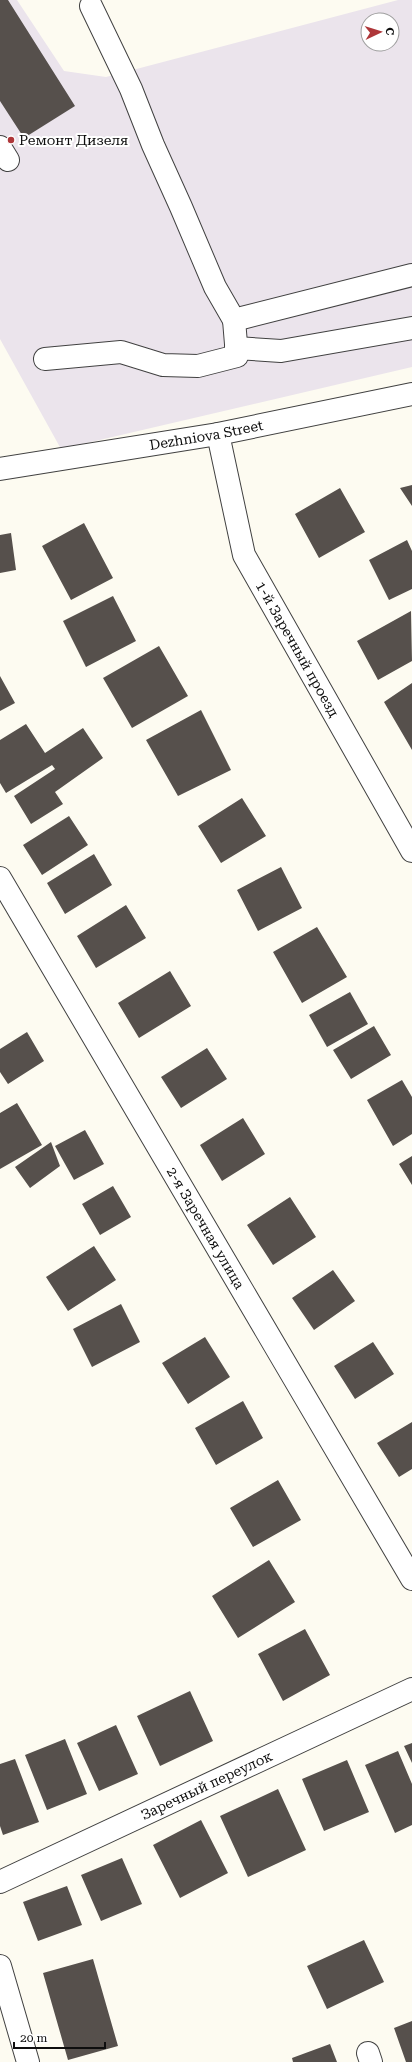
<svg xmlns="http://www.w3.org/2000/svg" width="412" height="2062" viewBox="0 0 412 2062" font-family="'Roboto Serif',serif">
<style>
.industrial{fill:#ebe4ec;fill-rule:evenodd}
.building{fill:#56504c}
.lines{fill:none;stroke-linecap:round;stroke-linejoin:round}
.minor-casing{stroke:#414141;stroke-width:24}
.minor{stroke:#fff;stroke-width:22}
.poi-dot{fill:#ae3639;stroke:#fff;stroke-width:1.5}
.labels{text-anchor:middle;stroke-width:4;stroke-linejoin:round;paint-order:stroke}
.poi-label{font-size:14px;fill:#0e0e0e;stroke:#fff;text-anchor:start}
.street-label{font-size:14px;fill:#0e0e0e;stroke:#fff}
</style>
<rect width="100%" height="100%" fill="#fdfbf1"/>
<path class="industrial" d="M0,0H17L64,71L106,77L398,0H412V367L61,449L0,339ZM368,20H392V44H368Z"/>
<path class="building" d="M0,0H8L75,106L24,138L0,101Z
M412,485V506L400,488Z
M340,488L365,532L319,558L295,514Z
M84,523L113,578L71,600L42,546Z
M11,533L16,570L0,573V535Z
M407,540L412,551V589L389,600L369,560Z
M113,596L136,641L86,667L63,621Z
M411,611L412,661L378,680L357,641Z
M159,646L188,696L132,728L103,678Z
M0,676L15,703L0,711Z
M412,683V750L384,702Z
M201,710L231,770L178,796L146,740Z
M26,724L45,753L83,728L103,758L55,792L63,804L31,824L14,796L55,769L52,765L6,793L0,783V740Z
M242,798L266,836L221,863L198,826Z
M69,816L88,845L42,875L23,845Z
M94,854L112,885L65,914L47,883Z
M281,867L302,908L258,931L237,890Z
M126,905L146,938L96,968L77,936Z
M317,927L347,977L302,1003L273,952Z
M170,971L191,1006L139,1038L118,1003Z
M350,992L368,1024L327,1047L309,1015Z
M374,1026L391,1055L351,1079L333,1050Z
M27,1032L44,1061L8,1084L0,1072V1049Z
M207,1048L227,1079L181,1108L161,1077Z
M402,1080L412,1097V1134L393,1146L367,1100Z
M17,1103L42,1145L0,1169V1113Z
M243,1118L265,1154L222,1181L200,1145Z
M85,1130L104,1164L74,1180L55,1146Z
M51,1142L60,1166L30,1188L15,1167Z
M412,1156V1185L399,1164Z
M113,1186L131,1217L100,1235L82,1204Z
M290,1197L316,1237L273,1265L247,1225Z
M94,1246L116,1280L68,1311L46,1277Z
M333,1270L355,1301L314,1330L292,1298Z
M121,1304L140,1342L92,1367L73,1329Z
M205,1337L230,1377L188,1404L162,1363Z
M373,1342L394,1374L355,1399L334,1366Z
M243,1401L263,1438L216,1465L195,1428Z
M412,1422V1469L399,1477L377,1443Z
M278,1480L301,1520L253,1547L230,1508Z
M269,1560L295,1602L238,1638L212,1596Z
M305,1629L330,1675L283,1701L258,1654Z
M190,1691L213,1741L160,1766L137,1716Z
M116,1725L138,1774L99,1791L77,1743Z
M65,1739L87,1794L47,1810L25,1755Z
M412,1743V1763L404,1746Z
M398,1751L412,1784V1825L395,1833L365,1765Z
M15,1759L39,1822L3,1835L0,1826V1764Z
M347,1760L369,1812L324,1831L302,1779Z
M278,1789L306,1850L248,1877L220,1816Z
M201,1820L228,1873L180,1898L153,1845Z
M122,1858L142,1904L101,1921L81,1875Z
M67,1886L82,1925L38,1941L23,1902Z
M364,1940L384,1982L327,2009L307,1966Z
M93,1959L118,2046L68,2060L43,1973Z
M412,2021V2062H406L394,2028Z
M330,2044L337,2062H293L292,2058Z"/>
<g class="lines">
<g class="minor-casing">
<g id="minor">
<path d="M91,6L131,89L153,145L181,207L215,287L234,320L412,275"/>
<path d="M0,147L8,160"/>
<path d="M236,348L281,351L412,328"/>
<path d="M45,359L121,352L163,365L198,366L237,356L234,320"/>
<path id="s1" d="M218,434L244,555L412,851"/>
<path id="s2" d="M0,469L218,434L412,394"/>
<path id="s3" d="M0,878L412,1579"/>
<path id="s4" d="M0,1882L412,1689"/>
<path d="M0,1966L28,2062"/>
<path d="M368,2053L371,2062"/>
</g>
</g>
<use href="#minor" class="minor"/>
</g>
<circle class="poi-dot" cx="11" cy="140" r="4"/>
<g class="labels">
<g class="poi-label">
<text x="19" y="145">Ремонт Дизеля</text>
</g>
<g class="street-label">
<text dy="5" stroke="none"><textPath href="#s2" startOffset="209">Dezhniova Street</textPath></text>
<text dy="5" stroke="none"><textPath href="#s1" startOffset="232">1-й Заречный проезд</textPath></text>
<text dy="5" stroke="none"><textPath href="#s3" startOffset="406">2-я Заречная улица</textPath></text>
<text dy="5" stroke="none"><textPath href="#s4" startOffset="228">Заречный переулок</textPath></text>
</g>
</g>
<g transform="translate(380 32) rotate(86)"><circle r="19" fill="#ffffff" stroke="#9f9f9f"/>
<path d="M0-3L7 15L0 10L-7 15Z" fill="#ae3639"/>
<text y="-6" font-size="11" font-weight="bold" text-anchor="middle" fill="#0e0e0e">С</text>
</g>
<path d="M14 2042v6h91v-6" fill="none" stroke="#0e0e0e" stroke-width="2"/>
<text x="20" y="2042" font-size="12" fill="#0e0e0e" stroke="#ffffff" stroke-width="3" paint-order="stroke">20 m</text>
</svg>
